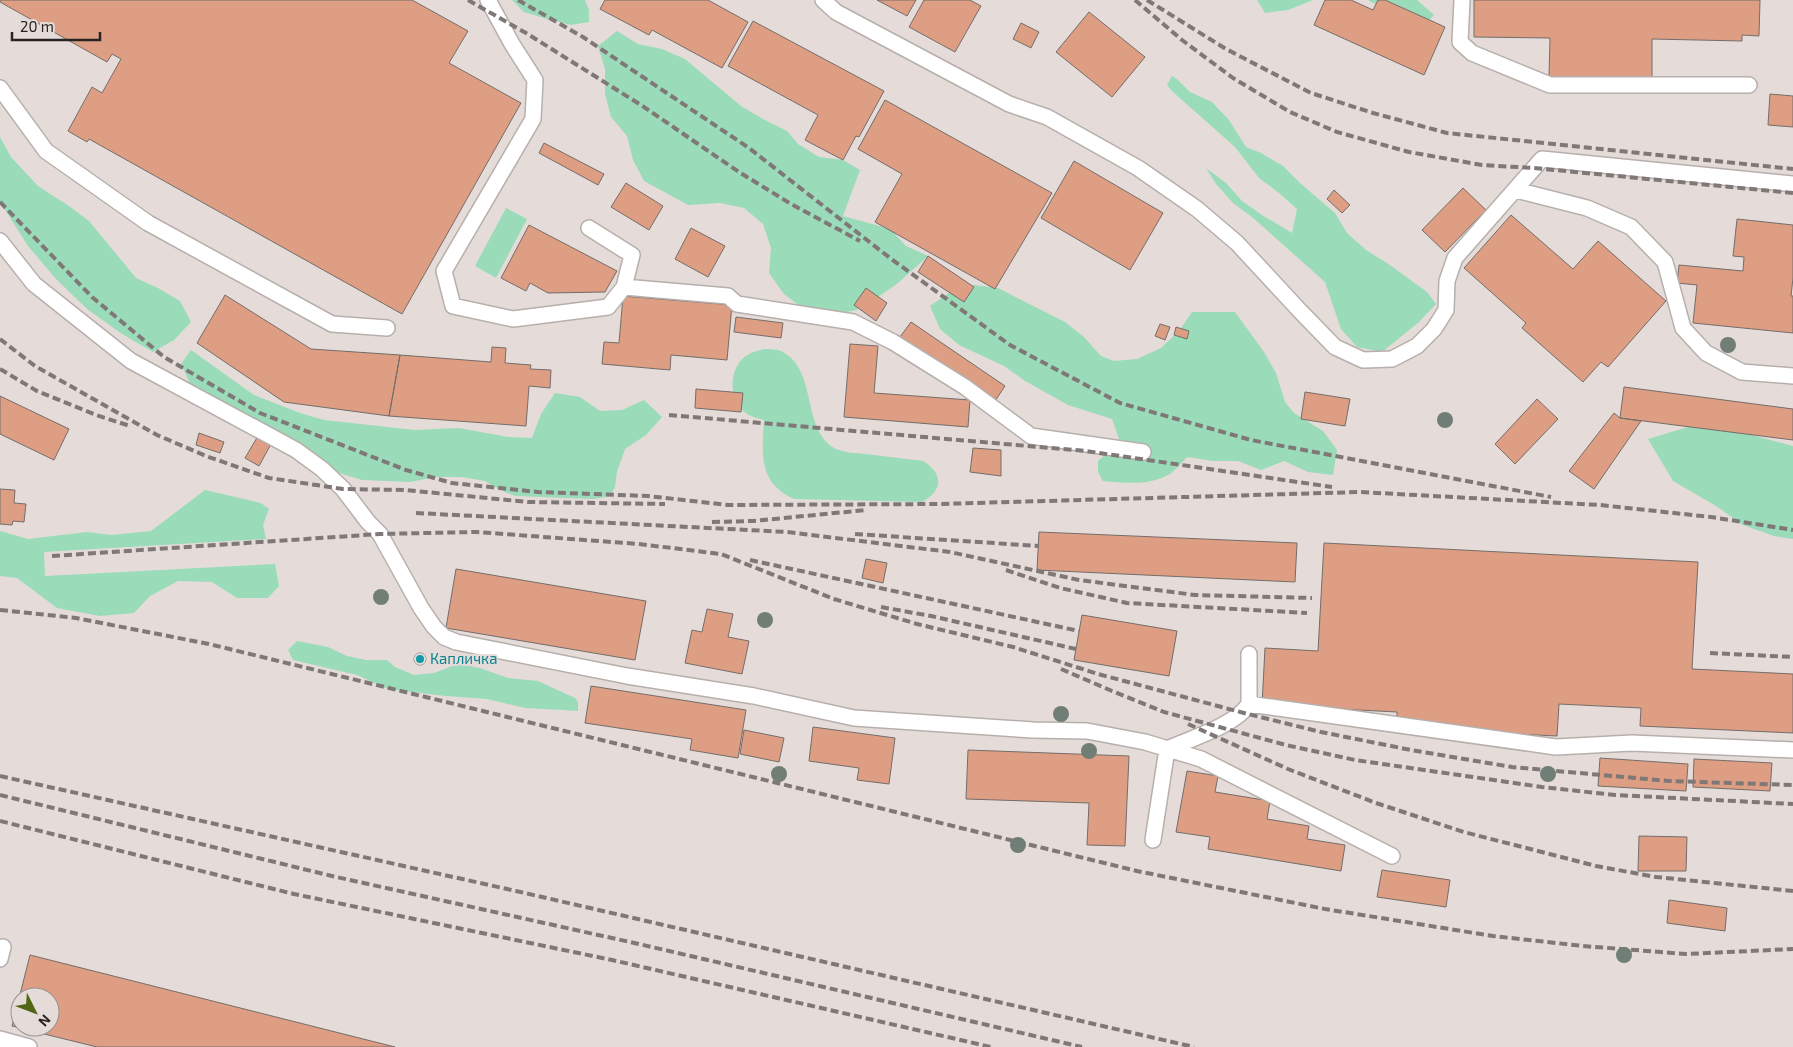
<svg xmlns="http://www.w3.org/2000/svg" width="1793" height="1047" viewBox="0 0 1793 1047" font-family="'Exo 2',sans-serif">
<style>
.green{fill:#9adbba}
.building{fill:#dd9e83;stroke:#746d69;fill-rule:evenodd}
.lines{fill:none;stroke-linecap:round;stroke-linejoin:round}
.lane-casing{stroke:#b7afab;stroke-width:18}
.lane{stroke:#fff;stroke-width:15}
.rail{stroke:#7f7877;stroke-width:4;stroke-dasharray:8 4;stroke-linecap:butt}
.tree{fill:#707e75}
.culture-dot{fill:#0f9aa8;stroke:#e5dcd9;stroke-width:2}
.labels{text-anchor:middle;stroke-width:4;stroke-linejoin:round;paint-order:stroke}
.culture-label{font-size:15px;fill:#0d838f;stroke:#e5dcd9;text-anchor:start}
</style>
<rect width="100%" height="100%" fill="#e5dcd9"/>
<path class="green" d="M512,0H585L589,10V22L571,25L547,19L524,12Z
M1257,0H1313L1288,10L1265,13Z
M1368,0H1417L1434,15L1423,27L1401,19Z
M617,31L638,44L662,49L685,59L741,106L763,119L787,131L798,144L819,157L843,160L860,170L843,216L890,229L906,246L928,256L898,283L878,297L856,310L829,316L805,310L784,294L769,273L771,248L763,224L744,208L720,203L688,205L644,181L633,160L627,136L611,117L605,94V69L598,46Z
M1172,76L1178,80L1190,92L1212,102L1229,120L1246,147L1261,153L1283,166L1300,183L1335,213L1347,233L1366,250L1387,263L1427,292L1436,304L1419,322L1382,352L1357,347L1341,329L1325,282L1252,217L1233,203L1216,184L1206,168L1226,183L1242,201L1262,215L1292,233L1297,209L1279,193L1259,178L1235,147L1173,92L1167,85Z
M0,137L11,157L38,186L69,206L89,221L136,278L158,288L180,301L191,322L174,340L153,352L122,334L87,309L56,279L28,246L0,202Z
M506,208L527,219L496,278L475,266Z
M974,285L998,288L1065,322L1084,337L1101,356L1114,361L1137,359L1161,348L1179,331L1192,312H1235L1264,352L1276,373L1285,402L1294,413L1323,431L1337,450L1333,475L1308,472L1284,461L1261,470L1238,461H1213L1187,457C1182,463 1176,469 1170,474C1150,486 1124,483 1103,481L1098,472V461L1120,442L1112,419L1068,405L1025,381L1004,366L959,345L940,329L930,306L950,292Z
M764,349C770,349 778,349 783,352C818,371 801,431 836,449C845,453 857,453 866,454C885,456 904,459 923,461C943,473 944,490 922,502L794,499C758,482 762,455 764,420C759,419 753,417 749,415C727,403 727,366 749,354C753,352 759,350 764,349Z
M191,350L254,395L300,413L324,420L415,430L459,428L508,437L532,438L541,414L555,393L580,397L600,411L622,410L644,400L662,417L646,435L625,449L617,472L615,487L610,496L594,499L515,496L498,489L485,481L461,477H436L410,482L362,480L339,473L320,459L198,390L190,384L181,364Z
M1695,425L1743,433L1793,446V539L1774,536L1743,525L1716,506L1673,481L1648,439Z
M205,490L261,503L269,509L263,525L266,539L44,552L45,576L275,564L279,586L268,598H237L212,582L178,581L150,596L134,613L100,616L57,608L17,578L0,576V531L28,539L87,532L112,535L151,531Z
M297,641L328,647L347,656L366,660H387L395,667L414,675L434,673L458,664L480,668L508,678L538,681L575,698L578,702V711L525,708L487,699L445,696L388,689L357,675L293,660L288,650Z"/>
<path class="building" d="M0,0H412L468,31L449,63L521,103L402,314L89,139L87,142L68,131L92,87L102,93L121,59L112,54L107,62L0,2Z
M605,0H708L748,22L722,68L652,30L649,35L600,9Z
M877,0H916L907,16Z
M924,0H970L981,6L955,52L909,27Z
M1325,0H1351L1373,10L1378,0H1385L1445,27L1424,75L1314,25Z
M1474,0H1760L1759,36L1742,35V41L1652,39V79L1549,78L1550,38L1474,37Z
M1089,12L1145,57L1112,97L1056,52Z
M753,21L884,91L859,137L856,136L843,160L805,140L818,115L728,66Z
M1021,23L1039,32L1031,48L1013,39Z
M1770,94L1793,96V127L1768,125Z
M885,100L1052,193L995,289L875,222L902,174L858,149Z
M544,143L604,174L598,185L539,153Z
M1074,161L1163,213L1130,270L1041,218Z
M626,183L663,206L649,230L611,207Z
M1463,188L1486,210L1445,252L1422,230Z
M1334,190L1350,205L1342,213L1327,199Z
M1511,215L1573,269L1598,241L1666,301L1608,367L1601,362L1583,382L1522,328L1526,323L1464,268Z
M1737,219L1793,225V278L1791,296H1793V333L1693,323L1697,285L1677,283L1679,265L1743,271L1744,257L1733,256Z
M529,225L617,271L605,292L548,293L530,283L526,291L501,278Z
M691,228L725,246L708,277L675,259Z
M928,256L974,287L964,302L918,272Z
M866,288L887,303L876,321L854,305Z
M225,295L311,349L400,355L389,416L284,402L197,343Z
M623,296L732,305L727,360L671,355L670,370L602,364L604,342L619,343Z
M736,317L783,323L781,338L734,332Z
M911,322L1005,386L995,401L900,337Z
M1160,324L1170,327L1165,340L1155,336Z
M1176,327L1189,331L1187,339L1174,335Z
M850,344L878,346L874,393L970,400L968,427L844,417Z
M492,347L506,348L505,363L531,365L530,369L551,370L550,388L529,386L526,426L389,416L400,355L491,362Z
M1624,387L1793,409V440L1620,418Z
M696,389L743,393L741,412L695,408Z
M1305,392L1350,399L1345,426L1301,419Z
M0,396L69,429L54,460L0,434Z
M1537,399L1558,419L1515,464L1495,444Z
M1614,413L1620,418L1641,421L1594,489L1569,471Z
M199,433L224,442L220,453L196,445Z
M258,436L271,444L259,466L245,458Z
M973,448L1001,450V476L970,472Z
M0,489L15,490L14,503L26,504L24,522L13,521L12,525L0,524Z
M1039,532L1297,543L1295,582L1037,570Z
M1324,543L1698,562L1692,669L1793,674V733L1640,726L1641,708L1559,704L1557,736L1397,728V712L1262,705L1265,648L1318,651Z
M866,559L887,563L883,583L862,578Z
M456,569L646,601L635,660L446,628Z
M707,609L733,614L728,637L749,641L742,674L685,663L692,630L702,632Z
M1082,615L1177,631L1169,676L1074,660Z
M414 659a6 6 0 1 1 12 0a6 6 0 1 1-12 0Z
M591,686L746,710L738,758L690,750L692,739L585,723Z
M813,727L895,738L889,784L857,780L859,768L809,761Z
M744,730L784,738L779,762L740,754Z
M968,750L1129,756L1125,846L1087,845L1089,803L966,799Z
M1600,758L1688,764L1686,791L1598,786Z
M1694,759L1772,763L1770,791L1693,787Z
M1187,771L1218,776L1215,792L1270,801L1267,819L1309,826L1307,839L1345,845L1341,871L1208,849L1210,837L1176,832Z
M1639,836L1687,837L1686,871H1638Z
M1382,870L1450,880L1446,907L1377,897Z
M1669,900L1727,908L1725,931L1667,923Z
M30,955L395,1047H97L12,1026ZM20,997H50V1027H20Z"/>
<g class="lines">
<g class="lane-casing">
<path id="lane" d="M488,0L512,44L535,80L533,119L444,271L453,306L513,319L608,307L624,287L728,296L737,304L853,322L893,342L965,387L1031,436L1143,452
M823,0L836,12L1009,104L1047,117L1138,168L1197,209L1237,243L1300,311L1335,347L1363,360L1392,359L1417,346L1434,329L1446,310L1447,281L1455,258L1542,159L1793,184
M1462,0L1460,42L1472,53L1550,85H1749
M0,88L46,151L148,223L332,324L387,328
M1516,190L1587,208L1631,227L1665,262L1683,328L1706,353L1742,372L1793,376
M589,228L632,255L624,287
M0,241L34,284L131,361L296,450L322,469L343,489L368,522L380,534L421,608L434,627L444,637L456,642L627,676L754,696L854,718L1033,730L1087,731L1145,742L1201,759L1392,856
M1249,654V704
M1153,840L1167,749C1190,739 1236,725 1249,704L1556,747L1632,743L1793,750
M0,959L3,947
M0,1039L29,1047"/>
</g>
<use href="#lane" class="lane"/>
<path class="rail" d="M468,0L526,33L641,105L739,172L791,204L860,241
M518,0L583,37L749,148L890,258L1010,345L1120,403L1251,440L1551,497
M1135,0L1182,40L1233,78L1290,112L1337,132L1409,152L1482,165L1534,168L1793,193
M1147,0L1226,49L1311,93L1373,113L1447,133L1793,169
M0,202L92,297L164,357L260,413L406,470L452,483L538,492L648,496L728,505L940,504L1360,492L1600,505L1711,517L1793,530
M0,339L35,366L157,435L206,456L269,478L343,489L405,490L528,502L665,504
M0,369L37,391L96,415L130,426
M669,415L1086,451L1332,487
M416,513L787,532L950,552L1079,580L1195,595L1312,598
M712,522L753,521L866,510
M855,534L1039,546
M52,556L380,534L477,532L639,544L721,554L834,599L917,624L1013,647L1098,674L1244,713L1321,732L1411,750L1512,767L1669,781L1793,785
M750,560L1079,631
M1006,570L1060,588L1127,603L1307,613
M881,607L931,616L1076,649
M0,610L76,618L209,644L1137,871L1325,909L1493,936L1583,946L1686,954L1793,949
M1710,653L1793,657
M1061,669L1112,691L1164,712L1286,745L1355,760L1542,787L1615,795L1793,804
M1188,724L1288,769L1376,803L1464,832L1596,866L1656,877L1793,891
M0,776L516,891L1194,1047
M0,795L332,876L639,944L1082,1047
M0,821L294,894L612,960L991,1047"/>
</g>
<g class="tree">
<circle cx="1728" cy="345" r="8"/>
<circle cx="1445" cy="420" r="8"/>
<circle cx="381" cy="597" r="8"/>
<circle cx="765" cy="620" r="8"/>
<circle cx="1061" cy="714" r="8"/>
<circle cx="1089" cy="751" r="8"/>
<circle cx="779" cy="774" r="8"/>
<circle cx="1548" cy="774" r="8"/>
<circle cx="1018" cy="845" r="8"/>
<circle cx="1624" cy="955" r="8"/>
</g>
<circle class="culture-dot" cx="420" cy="659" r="5"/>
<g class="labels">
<g class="culture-label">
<text x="430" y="664">Капличка</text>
</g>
</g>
<g transform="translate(35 1012) rotate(132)"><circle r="24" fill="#e5dcd9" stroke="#999290"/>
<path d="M0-4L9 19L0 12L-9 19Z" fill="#506615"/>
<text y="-8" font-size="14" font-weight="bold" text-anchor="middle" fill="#282423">N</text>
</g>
<path d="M12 32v8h88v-8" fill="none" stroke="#282423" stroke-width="2.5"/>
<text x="20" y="32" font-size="15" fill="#282423" stroke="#e5dcd9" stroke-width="4" paint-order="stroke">20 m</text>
</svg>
